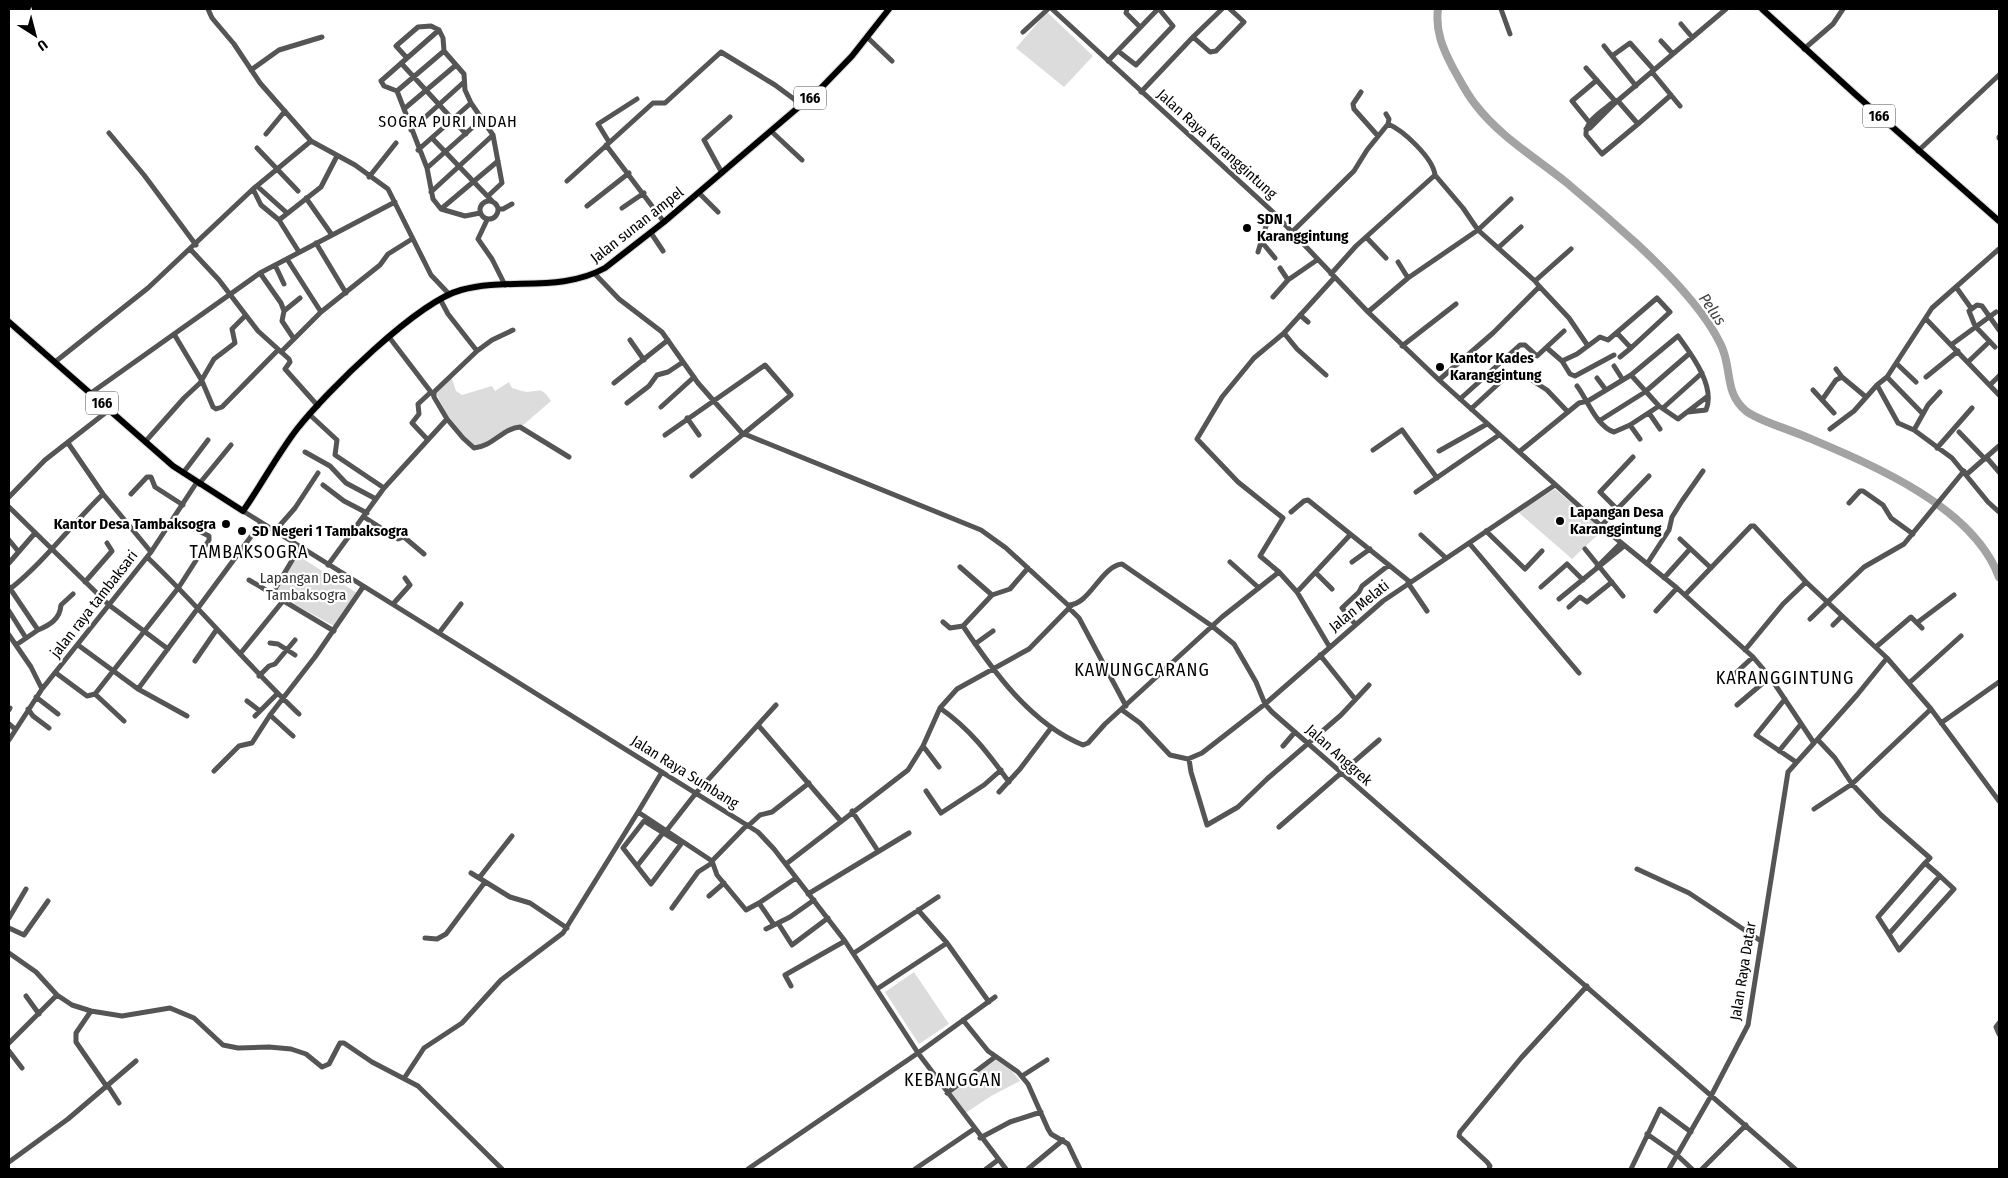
<svg xmlns="http://www.w3.org/2000/svg" width="2008" height="1178" viewBox="0 0 2008 1178" font-family="'Fira Sans Condensed',sans-serif">
<style>
.green{fill:#dcdcdc}
.lines{fill:none;stroke-linecap:round;stroke-linejoin:round}
.river{stroke:#a3a3a3;stroke-width:8}
.major-casing{stroke:#dbdbdb;stroke-width:8}
.minor{stroke:#555;stroke-width:5}
.major{stroke:#000;stroke-width:6}
.poi-dot{fill:#000;stroke:#fff;stroke-width:2}
.labels{text-anchor:middle;stroke-width:4.5;stroke-linejoin:round;paint-order:stroke}
.shield{fill:#fff;stroke:#4c4c4c;stroke-width:1}
.shield-label{font-size:14px;font-weight:bold;fill:#000}
.street-label{font-size:15px;fill:#000;stroke:#fff}
.poi-label{font-size:15px;font-weight:bold;fill:#000;stroke:#fff;text-anchor:start}
.park-label{font-size:15px;fill:#333;stroke:#fff}
.neighbourhood-label{font-size:16px;letter-spacing:1px;fill:#000;stroke:#fff}
.water-label{font-size:16px;font-style:italic;fill:#444;stroke:#fff}
.quarter-label{font-size:18px;letter-spacing:1px;fill:#000;stroke:#fff}
</style>
<rect width="100%" height="100%" fill="#fff"/>
<path class="green" d="M1047,12L1093,56L1064,87L1016,48Z
M451,376L456,391L462,395L492,386L495,391L509,382L512,388C517,389 523,392 528,392C542,390 542,388 551,401L522,426H512L482,445L474,447L449,419L436,393Z
M1555,489L1603,530L1572,559L1518,512Z
M297,555L357,593L334,626L274,593Z
M914,972L949,1024L919,1044L885,992Z
M996,1060L1012,1071L1020,1081L991,1096L964,1114L949,1092Z"/>
<g class="lines">
<path class="river" d="M1438,9C1435,31 1443,49 1453,68C1460,80 1466,93 1475,104C1499,136 1536,158 1567,183C1591,203 1614,223 1637,244C1665,270 1703,308 1720,343C1733,367 1723,392 1746,411C1759,421 1788,429 1804,436C1870,464 1972,505 1999,577"/>
<g class="major-casing">
<path id="major" d="M1762,9L1855,94L1999,221
M9,322L173,466L243,511C262,484 277,455 297,429C326,392 417,302 461,290C508,277 560,293 605,268L664,222L821,88L852,56L889,9"/>
</g>
<path class="minor" d="M208,9L212,18L234,44L260,83L311,141L355,165L388,189L431,275L449,294
M1052,9L1274,213L1368,312L1439,380L1608,532L1677,588L1753,657L1770,677L1814,743L1788,772L1748,1025L1711,1096L1669,1169
M1127,9L1126,13L1140,27
M1501,9L1510,34
M1681,24L1692,37
M1023,32L1048,9
M867,37L892,61
M1193,37L1222,9
M1661,41L1673,54
M1604,46L1612,56
M1804,49L1833,24L1843,9
M1118,51L1136,65L1173,26L1159,9
M407,58L396,46L418,27L431,26L439,30L443,38L444,51L464,74L465,90L471,103L493,135L502,183L488,196
M1108,61L1158,9
M401,63L466,134
M1586,68L1616,102
M251,70L279,50L322,37
M1652,72L1680,106
M1636,86L1612,56L1630,43L1654,70
M397,91L384,86L381,81L439,30
M1141,92L1193,37L1210,52L1216,51L1244,22L1230,9
M1361,92L1353,104L1354,109L1378,136
M1615,103H1612C1602,111 1585,121 1586,135L1602,154L1638,124L1618,101
M404,109L456,65
M482,119L427,168L433,199L441,209L498,161
M1589,122L1572,101L1597,80
M1388,124C1403,130 1433,158 1435,175
M1638,124L1671,95
M1586,129L1590,128L1615,103L1726,9
M411,130L464,82
M771,131L802,160
M109,133L144,175L196,245
M266,134L285,111
M1999,137V138
M432,138L493,202
M609,142L598,124L637,99
M606,145L664,222
M257,148L298,191
M418,150L471,103
M1918,151L1999,75
M427,168L397,91L444,51
M722,173L704,140L730,117
M369,177L396,143
M567,181L653,103H665L721,52L775,85L802,105
M257,186L287,213
M253,189L261,205L279,220L299,252
M431,192L493,135
M699,193L718,212
M306,198L332,235
M480 210a9 9 0 1 1 18 0a9 9 0 1 1-18 0Z
M587,206L629,173
M622,208L644,193
M441,209L465,216L480,213
M499,209H503L512,204
M279,220L321,187L337,156
M487,220L478,239L492,259L505,285
M1292,232L1354,171L1367,150L1388,124L1389,119L1386,114
M651,233L663,251
M1366,237L1386,258
M1261,241L1275,258
M316,243L346,293
M1498,248L1521,227
M191,250L219,280L258,331L289,359L290,362L285,369L318,406
M1258,252L1266,226L1274,213
M287,259L321,312
M1398,262L1408,278
M275,265L284,284
M1280,268L1288,280
M260,273L281,303L284,311L282,321L294,339
M595,274L619,299L662,332L698,383L742,433L981,530L1006,548L1068,605C1089,606 1101,566 1122,564L1212,626L1234,644L1256,682L1265,704L1272,712L1795,1169
M1331,274L1356,246L1435,175L1463,208L1478,230L1511,199
M1535,281L1571,249
M1539,286L1569,318L1588,346
M1956,287L1971,308
M1273,297L1288,280L1317,260
M284,311L300,298
M1368,312L1408,278L1478,230L1535,281L1539,286L1538,288L1493,333L1439,380
M1300,315L1308,322
M1926,319L1999,395
M1284,333L1297,349L1326,375
M174,334L202,381L213,407L216,409L222,407L278,350
M389,337L434,396
M630,340L644,360
M1951,345L1996,312
M1402,346L1456,304
M1995,347L1975,326L1969,311L1977,305L1982,306L1999,330
M1547,348L1562,361L1577,354L1600,337L1608,340L1657,298L1670,312L1631,348L1617,333
M477,351L492,340L513,330
M281,352L321,312L380,265L388,254L412,239
M1620,357L1631,348
M1562,361L1570,374L1575,376L1614,355
M55,362L148,288L253,189L311,141
M1968,362L1989,342
M1897,364L1916,382
M1614,366L1623,380
M1836,369L1842,377L1866,397
M1631,375L1659,406L1678,419L1708,396
M1887,377L1923,414
M1926,377L1958,351
M1597,378L1606,390
M1533,381L1547,390L1567,411
M614,383L668,340
M1877,385L1898,423L1914,430L1952,458L1988,502L1999,512
M1990,385L1999,376
M1577,386C1587,399 1597,427 1614,432L1630,425L1659,406
M1813,390L1834,413
M91,393L260,273L395,202
M1460,399L1520,345H1525L1537,356L1564,331
M1822,400L1836,380L1842,377
M627,403L649,386L657,375L668,372L683,362
M661,407L694,377
M1663,408L1702,373
M1471,409L1510,373
M1649,413L1660,429
M310,415L337,440L335,455L384,488
M687,418L699,435
M447,419L463,438L474,448C492,447 503,428 520,427L569,457
M1599,421L1645,392L1690,353
M1630,425L1640,439
M1830,429L1854,411L1877,385L1887,377L1932,308L1999,249
M1914,430L1928,405L1940,392
M1959,432L1985,459
M665,435L765,365L791,395L692,476
M428,440L412,423L419,414L418,404L431,392
M145,442L184,398L200,383L214,359L235,343L232,329L245,316
M68,443L103,494L151,552
M1937,448L1972,408
M1373,450L1402,430L1437,478
M1439,451L1487,424
M305,452L330,466L346,483L376,499
M1519,452L1579,403L1588,401L1631,375L1678,336C1691,354 1716,386 1706,410L1688,412
M1987,458L1999,472
M183,473L208,440
M1967,474L1999,446
M199,484L231,445
M323,485L344,501L367,513
M1416,492L1499,435
M131,494L147,477H151L155,487L183,505
M9,497L45,460L109,410
M1849,503L1860,491H1863L1883,505L1891,518L1913,534
M9,507L109,605L168,649
M1617,509L1600,492L1633,457
M243,511L758,832L774,849L845,941L918,1053L1006,1169
M1291,512L1304,501L1308,500L1410,582
M364,517L398,539L404,537L424,554
M1601,526L1649,476
M1486,531L1525,569L1542,551
M274,532L295,508L318,473
M1421,535L1446,558
M1680,539L1711,568
M9,540L18,551
M1469,543L1579,673
M300,547L272,594L334,631
M1585,549L1623,596
M147,557C200,607 246,664 299,714
M1230,562L1259,588
M1352,562L1370,549
M9,563L35,533
M1647,564L1669,530L1672,517L1682,501L1703,471
M328,565L384,488L447,419L434,397V392L477,351L448,314L440,299
M960,567L992,595
M1597,567L1621,543
M1028,568L1010,589L992,595L963,626C993,671 1031,724 1083,745L1088,743L1105,724L1222,617L1279,572
M1316,573L1332,589
M1664,578L1690,549
M249,580L271,593
M85,582L112,551L107,543
M1408,583L1427,611
M9,587L38,630L16,645
M1541,587L1567,564L1583,580
M10,589C45,561 71,525 103,494
M1297,592L1350,535
M1685,595L1751,526H1754L1806,582L1887,658L1931,709L1999,801
M1559,599L1624,546
M393,604L410,585L405,578
M1569,607L1580,597L1587,602L1612,582
M1069,608L1079,618L1126,706
M9,611L26,638
M1656,611L1677,588
M1810,619L1864,567L1904,544L1964,471
M943,622L950,628L963,626
M1918,622L1954,595
M1355,624L1342,608L1359,592L1362,586L1389,565
M1833,625L1842,616
M38,630C50,625 60,619 61,605L73,594
M439,633L461,604
M9,635L31,667L42,689
M270,643L278,644L295,655
M975,644L993,631
M78,645L138,689L187,716
M1329,646L1297,592L1279,572L1260,556L1283,518L1238,482L1197,439L1222,397L1254,358L1284,333L1334,278
M1876,647L1911,617L1922,628
M1745,650L1783,604L1806,582
M240,654L283,601
M1320,655L1355,699
M195,661L217,629
M56,673L87,696L95,694L124,721
M259,676L269,666L275,664L295,640
M1725,683L1753,657
M1909,683L1961,636
M138,689L261,523
M95,694L179,587L209,540V536L174,519
M36,697L58,714
M1785,699L1756,735L1796,762
M247,701L260,711
M1737,705L1770,677
M940,708C970,729 988,753 1009,782
M28,709L33,716L49,728
M9,710L10,708
M1122,710L1140,723L1170,755L1188,759L1202,753L1265,704L1383,601L1555,485
M270,715L293,736
M255,716L277,694
M1941,723L1999,682
M9,724L15,729
M758,725L840,820
M9,740L42,689L151,552L197,482
M1818,740L1835,758L1852,784L1881,815L1930,858L1925,863L1878,917L1889,934L1940,876L1925,863
M1816,741L1857,695L1887,658
M923,746L939,767
M1283,746L1295,732
M1779,751L1801,724
M1189,759L1191,772L1207,825L1238,807L1267,779L1341,715L1369,685
M214,771L239,746L252,743L270,715L315,657L363,587
M662,772L638,812L712,861
M926,791L941,813L984,785L1001,770
M999,792L1020,769L1051,728
M1814,809L1852,784L1931,709
M852,811L878,851
M644,821L681,844L651,884L623,848Z
M747,825L712,861L717,875L746,910L759,903L796,878
M748,826L760,815L772,812L809,783
M1279,827L1379,740
M667,830L696,793L776,705
M786,864L908,770L923,746L940,708L957,689L1029,649L1071,606
M637,866L663,833
M1637,869L1689,893L1761,941
M471,873L510,897L530,903L567,928
M479,878L512,836
M808,894L909,833
M709,896L724,883
M759,903L774,925
M672,908L698,872L712,863
M918,910L947,943L989,1002
M9,918L26,889
M778,923L792,945L828,918
M9,928L24,935L48,901
M766,929L790,917L814,900
M1889,934L1899,950L1954,889L1940,876
M425,938L437,939L446,934L485,882
M9,953L36,972L57,995L72,1005L91,1011L122,1016L170,1008L194,1018L223,1045L238,1048L269,1047L291,1049L306,1054L322,1067L329,1064L340,1043H344L372,1062L418,1086L502,1169
M854,953L938,897
M791,986L785,975L845,941
M877,989L947,943
M26,996L39,1014
M91,1011L76,1033V1042L107,1087
M963,1020L988,1051L1018,1072L1028,1084L1048,1129L1051,1134L1068,1144L1080,1169
M1999,1023L1996,1027L1999,1034
M9,1043L57,995
M9,1051L22,1068
M1022,1076L1047,1060
M405,1077L424,1048L462,1023L501,980L563,933L638,812
M108,1086L119,1103
M947,1093L995,1057
M1647,1134L1677,1155L1692,1169
M980,1138L1010,1122L1041,1112
M9,1162L68,1119L136,1061
M748,1169L918,1053L995,997
M915,1169L974,1129
M986,1169L998,1160
M1028,1169L1063,1140
M1489,1169L1490,1166L1487,1162L1459,1136L1460,1132L1521,1058L1587,986
M1631,1169L1660,1109L1691,1132
M1702,1169L1746,1125"/>
<use href="#major" class="major"/>
</g>
<g class="poi-dot">
<circle cx="1247" cy="228" r="5"/>
<circle cx="1440" cy="367" r="5"/>
<circle cx="1560" cy="521" r="5"/>
<circle cx="226" cy="524" r="5"/>
<circle cx="242" cy="531" r="5"/>
</g>
<g class="labels">
<g class="shield">
<rect x="794" y="86.5" width="32" height="23" rx="4"/>
<rect x="1863" y="104.5" width="32" height="23" rx="4"/>
<rect x="86" y="391.5" width="32" height="23" rx="4"/>
</g>
<g class="shield-label">
<text x="810" y="103">166</text>
<text x="1879" y="121">166</text>
<text x="102" y="408">166</text>
</g>
<g class="street-label">
<text transform="translate(1217 144) rotate(42)" y="5">Jalan Raya Karanggintung</text>
<text transform="translate(637 225) rotate(-38)" y="5">Jalan sunan ampel</text>
<text transform="translate(94 604) rotate(-52)" y="5">jalan raya tambaksari</text>
<text transform="translate(1359 606) rotate(-39)" y="5">Jalan Melati</text>
<text transform="translate(1339 755) rotate(42)" y="5">Jalan Anggrek</text>
<text transform="translate(685 772) rotate(32)" y="5">Jalan Raya Sumbang</text>
<text transform="translate(1743 971) rotate(-81)" y="5">Jalan Raya Datar</text>
</g>
<g class="poi-label">
<text x="1257" y="224">SDN 1<tspan x="1257" dy="17">Karanggintung</tspan></text>
<text x="1450" y="363">Kantor Kades<tspan x="1450" dy="17">Karanggintung</tspan></text>
<text x="1570" y="517">Lapangan Desa<tspan x="1570" dy="17">Karanggintung</tspan></text>
<text x="216" y="529" text-anchor="end">Kantor Desa Tambaksogra</text>
<text x="252" y="536">SD Negeri 1 Tambaksogra</text>
</g>
<g class="park-label">
<text x="306" y="583">Lapangan Desa<tspan x="306" dy="17">Tambaksogra</tspan></text>
</g>
<g class="neighbourhood-label">
<text x="448" y="127">SOGRA PURI INDAH</text>
</g>
<g class="water-label">
<text transform="translate(1713 309) rotate(55)" y="6">Pelus</text>
</g>
<g class="quarter-label">
<text x="249" y="558">TAMBAKSOGRA</text>
<text x="1142" y="676">KAWUNGCARANG</text>
<text x="1785" y="684">KARANGGINTUNG</text>
<text x="953" y="1086">KEBANGGAN</text>
</g>
</g>
<rect width="2008" height="1178" fill="none" stroke="#000000" stroke-width="20"/>
<g transform="translate(35 35) rotate(144)" stroke="#ffffff" stroke-width="4" paint-order="stroke">
<path d="M0-4L9 19L0 12L-9 19Z" fill="#000000"/>
<text y="-8" font-size="14" font-weight="bold" text-anchor="middle" fill="#000000">U</text>
</g>
</svg>
